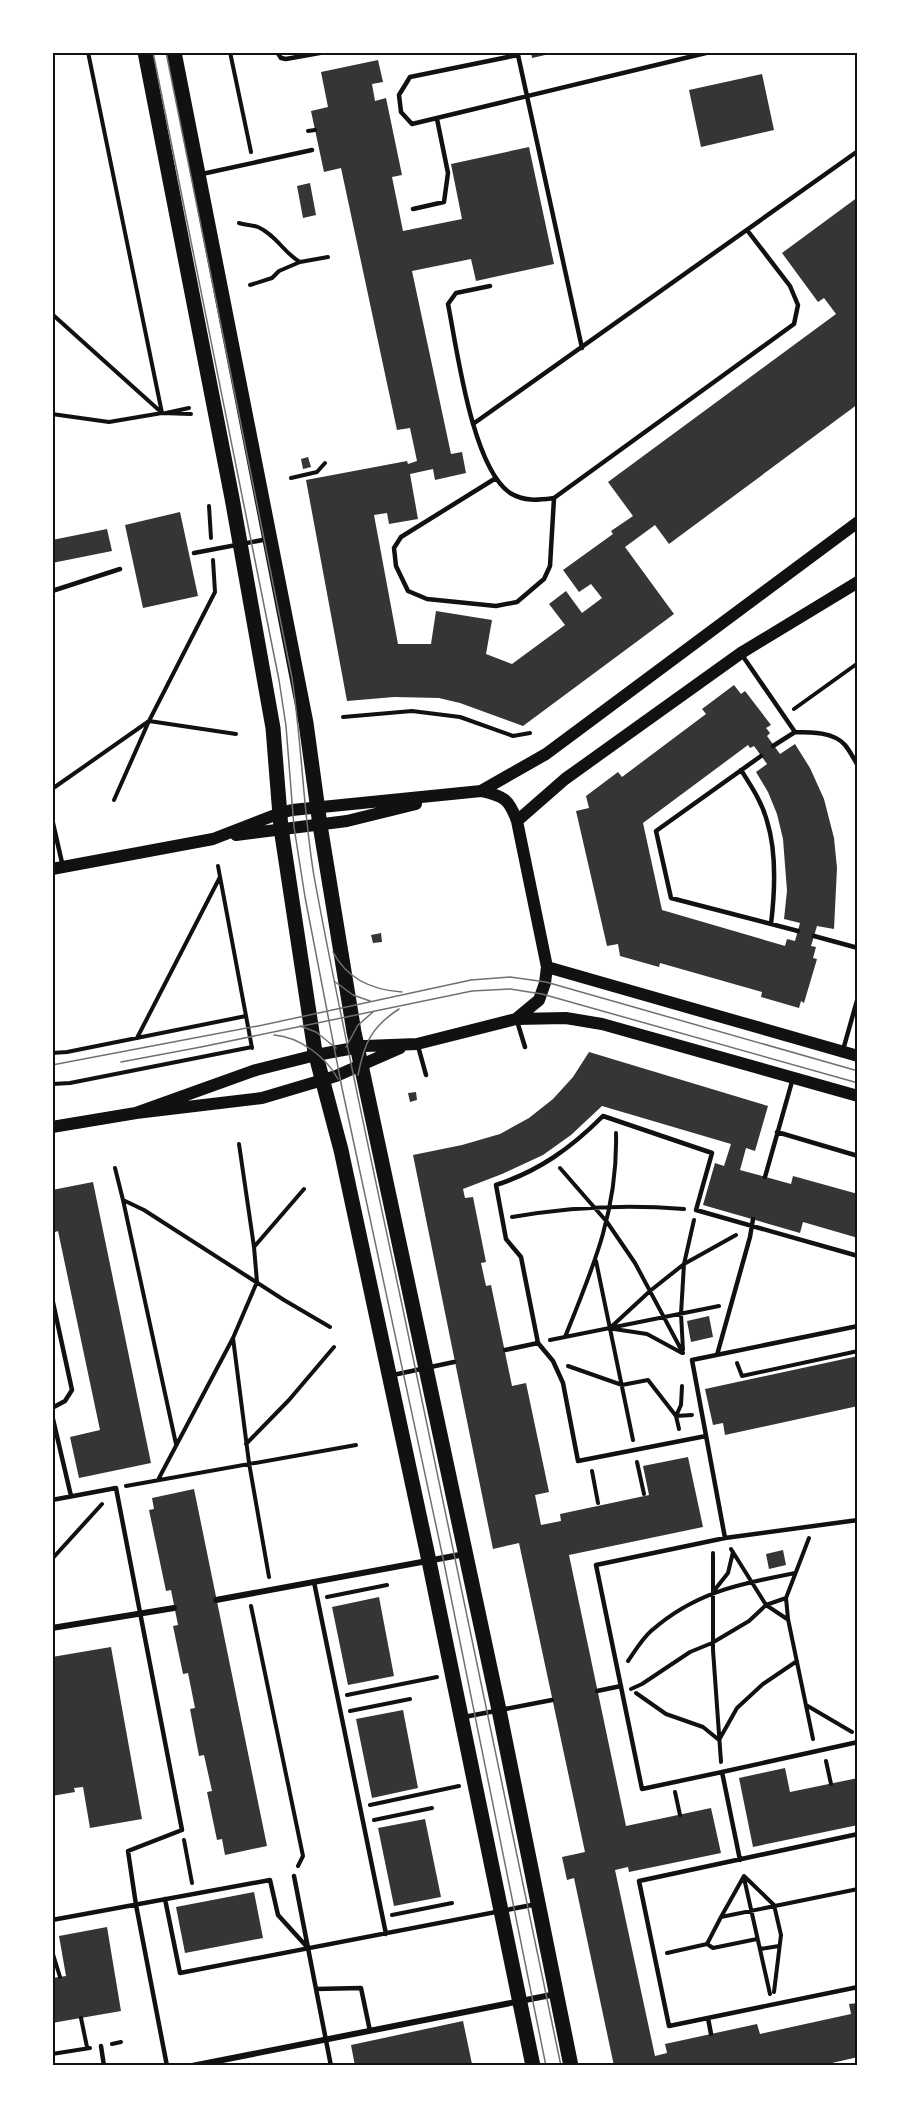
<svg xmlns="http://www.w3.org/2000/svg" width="910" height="2118" viewBox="0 0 910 2118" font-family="'Alegreya Sans',sans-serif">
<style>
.building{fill:#353535;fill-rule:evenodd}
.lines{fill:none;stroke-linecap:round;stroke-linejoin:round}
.path{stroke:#111;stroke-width:4}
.service{stroke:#111;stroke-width:4.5}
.minor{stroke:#111;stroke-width:6}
.secondary{stroke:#111;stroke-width:12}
.primary{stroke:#111;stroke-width:15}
.tram{stroke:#707070;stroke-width:1.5}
.neatline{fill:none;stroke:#111;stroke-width:2}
</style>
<rect width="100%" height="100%" fill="#fff"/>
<path class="building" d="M531,52H554V53L532,58Z
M378,60L383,82L372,84L375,101L386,98L402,175L392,177L403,231L462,219L451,164L529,147L554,264L476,281L471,259L412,271L451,454L462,452L466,473L435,480L433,469L410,474L418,519L389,524L387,513L374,515L398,644H431L436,611L492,620L486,654L512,664L565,625L549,604L566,591L582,613L602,598L591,584L579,592L563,570L613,534L611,531L633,516L608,482L836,314L824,298L818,302L782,253L858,197V404L669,544L655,525L625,547L674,614L523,726L460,703L439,698L394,697L347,701L306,480L407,461L408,464L417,461L410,428L397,430L341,168L324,172L311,111L328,107L321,72Z
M762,74L774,130L701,147L689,90Z
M310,183L316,215L303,218L297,186Z
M308,457L311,467L303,469L301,459Z
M180,512L198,596L143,608L125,525Z
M107,529L112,551L52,563V540Z
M734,685L741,694L745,691L771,725L766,728L770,733L767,736L780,754L795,744L810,768L824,799L834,838L837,868L834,929L817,926L811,946L816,947L813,958L817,959L804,1003L801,1001L799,1008L761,997L762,992L660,963L659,967L620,956L618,944L607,946L576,811L589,808L586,796L618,772L622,777L706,714L702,709ZM748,745L750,748L754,746L767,764L756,772L768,792L777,814L783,839L787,891L784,919L800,923L795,941L787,939L785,946L662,910L643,823Z
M381,933L382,942L373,943L371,935Z
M589,1052L768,1106L755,1151L746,1148L740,1170L791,1184L793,1176L858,1194V1238L803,1222L800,1233L703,1205L715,1163L724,1166L731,1144L602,1106L571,1135L543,1155L502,1174L463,1189L465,1198L473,1197L486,1262L481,1263L486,1286L491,1285L512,1386L526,1383L549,1492L535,1495L541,1525L561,1521L560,1514L649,1495L643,1466L688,1457L703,1527L569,1555L626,1826L711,1808L721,1853L629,1872L628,1867L615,1870L655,2056L667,2053L665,2044L757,2024L760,2034L851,2014L849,2004L858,2003V2057L832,2063V2066H614L574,1878L567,1880L562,1857L585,1852L519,1543L493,1549L413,1155L462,1145L500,1134L529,1118L553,1099L573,1077Z
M416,1092L417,1100L410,1102L408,1093Z
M93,1182L151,1463L79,1478L70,1437L100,1430L58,1231L52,1233V1190Z
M709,1316L713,1337L691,1342L687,1321Z
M858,1356V1406L725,1435L723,1423L713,1425L705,1389Z
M194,1489L267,1846L225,1855L222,1839L217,1840L207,1792L212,1791L204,1755L199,1756L190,1709L195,1708L188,1673L183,1674L173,1626L178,1625L171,1590L166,1591L149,1510L154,1509L152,1498Z
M783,1550L786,1565L769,1569L766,1554Z
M379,1597L394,1676L348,1685L332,1607Z
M111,1647L142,1819L90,1828L83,1787L74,1788L75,1792L52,1796V1657Z
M403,1710L418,1788L372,1798L356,1719Z
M785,1768L790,1792L858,1778V1825L753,1847L739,1778Z
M425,1819L441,1897L394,1906L378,1828Z
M254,1892L263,1938L185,1953L176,1907Z
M107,1927L121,2011L52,2023V1978L66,1976L59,1936Z
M463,2021L472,2064L355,2066L351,2045Z"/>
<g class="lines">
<path class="path" d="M88,52L162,413
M230,52L251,152
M308,131L315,130
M239,223C245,225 253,225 258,227C276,235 284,253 300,262
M250,285L272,278L279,271L300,262L328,257
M52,314L161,412
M166,413L189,408
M52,414L109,422L162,413L191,414
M291,478L317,472L325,463
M209,506L211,538
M794,709L858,663
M343,717L412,711L460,717L513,736L530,733
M52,789L149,721L236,734
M114,800L149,721L215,592L213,560
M218,866L252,1048
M137,1038L220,877
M52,1053L67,1052L246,1016
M52,1084L70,1083L252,1047
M239,1144L254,1247
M115,1168L123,1200L144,1210L284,1300L330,1327
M560,1168L607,1222L635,1263L683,1353
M123,1200L176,1444
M512,1217C569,1207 626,1204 684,1209
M596,1261L633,1440
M610,1328L650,1291L684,1264L694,1220
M614,1329L647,1334L682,1353
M565,1337C593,1268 618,1210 616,1133
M233,1338L249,1463L269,1577
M550,1340L719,1306
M683,1350L681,1314L684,1264L736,1235
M737,1363L742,1376L858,1351
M568,1366L622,1385L648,1380L676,1416L679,1429
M682,1386L681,1405L676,1416L692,1415
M246,1444L289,1400L334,1347
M637,1462L644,1494
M592,1471L598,1503
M159,1478L233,1338L257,1282L254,1247L304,1189
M126,1486L356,1445
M809,1538L786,1598L788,1619L813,1739
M731,1549L766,1605L787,1619
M713,1553V1650L721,1762
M52,1559L102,1504
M713,1592L728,1573L733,1552
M327,1597L387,1585
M251,1606L303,1856L298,1866
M628,1661C635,1651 642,1639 651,1631C695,1592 739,1584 795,1573
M631,1689L642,1684L690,1652L712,1643L749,1621L766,1605L786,1598
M636,1693L666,1714L703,1727L719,1740L737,1708L763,1684L797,1661
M347,1695L437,1677
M806,1705L852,1732
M350,1711L410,1699
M826,1761L831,1784
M675,1792L680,1815
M370,1805L459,1786
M374,1820L432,1808
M184,1840L192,1883
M744,1878L770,1994
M392,1915L452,1903
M721,1917L744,1876L774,1905L781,1935L774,1992
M707,1944L721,1917L858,1889
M760,1949L779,1946
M52,1951L60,1977
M667,1953L707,1944L713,1948L757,1939
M81,2018L87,2047
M112,2044L121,2042
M52,2054L90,2048"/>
<path class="service" d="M277,52L281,58L286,59L325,52
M202,174L312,150
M413,209L444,202L448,173L437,119
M490,286L456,293L448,304C457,349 472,467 510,493C525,502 538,500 554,498L794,324L798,305L790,286L747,230
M582,348L518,55L410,77L399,95L401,112L412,124L710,52
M473,424L858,151
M496,478L401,537L394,548L396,566L408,591L427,599L496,606L517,602L544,579L550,566L554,498
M194,553L268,539
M52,591L120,569
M742,655L795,732C811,732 834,732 845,745C850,751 854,759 858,766
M773,746L795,732
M761,756L656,831L671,898L798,931
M741,770C751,786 762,802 767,821C777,853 775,891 771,924
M52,819L63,867
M814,936L858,948
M517,1021L525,1047
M418,1046L426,1075
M843,1050L858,997
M777,1132L858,1156
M765,1177L793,1078
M52,1298L72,1390L65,1401L52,1408
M505,1350L538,1343
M717,1355L750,1237L753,1219
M393,1375L454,1362
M52,1415L71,1496
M706,1436L578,1461L563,1383L553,1361L538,1343L521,1257L506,1239L496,1185C539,1171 571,1148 603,1116L712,1153L696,1210L858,1256
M52,1500L116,1488L182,1830L128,1851L136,1905L167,2066
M725,1538L692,1360L858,1326
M314,1582L386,1934
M597,1691L621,1686
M464,1717L552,1700
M722,1772L858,1742
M858,1834L639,1881L669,2026L858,1987
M740,1860L722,1772L642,1789L596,1565L725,1538L858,1520
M294,1876L331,2066
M165,1899L180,1973L537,1904
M52,1920L270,1880L278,1915L308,1948
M316,1989L361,1988L370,2031
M708,2018L711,2034
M101,2046L104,2066"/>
<path class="minor" d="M216,1600L465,1554
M52,1628L174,1608
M192,2066L556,1994"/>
<path class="secondary" d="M481,791L546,754L858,522
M517,821L565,779L741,653L858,582
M236,835L347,821L416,804
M52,869L213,839L280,813L292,810L481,791C504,796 509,799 517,821L547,967L545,983L539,1000L516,1019L417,1044L365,1046L316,1055L256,1070L136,1113
M547,967L858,1056
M516,1019L566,1018L602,1024L858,1096
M52,1127L136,1113L262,1098L336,1076L400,1048"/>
<path class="primary" d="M145,52L232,498L273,728L281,828L315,1052L341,1150L429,1561L533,2066
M174,52L306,723L320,825L354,1032L499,1710L571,2066"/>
<path class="tram" d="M153,52L279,680L286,726L294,827L305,897L342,1088L443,1558L546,2066
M166,52L292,678C302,744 303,810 314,876C340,1018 371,1159 401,1300C455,1555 510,1810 561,2066
M333,952C347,979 372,990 402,992
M334,981L353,995L370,1001
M300,1026L316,1032L336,1048
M274,1035C300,1037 326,1057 338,1079
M346,1047L358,1025L373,1012
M121,1062L201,1047L472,991L510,989L542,994L858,1083
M52,1065L263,1025L471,980L510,977L546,982L858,1071
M358,1075C364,1044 371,1027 399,1009"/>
</g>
<rect width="910" height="2118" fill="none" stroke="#ffffff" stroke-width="108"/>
<rect x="54" y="54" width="802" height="2010" class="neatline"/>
</svg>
